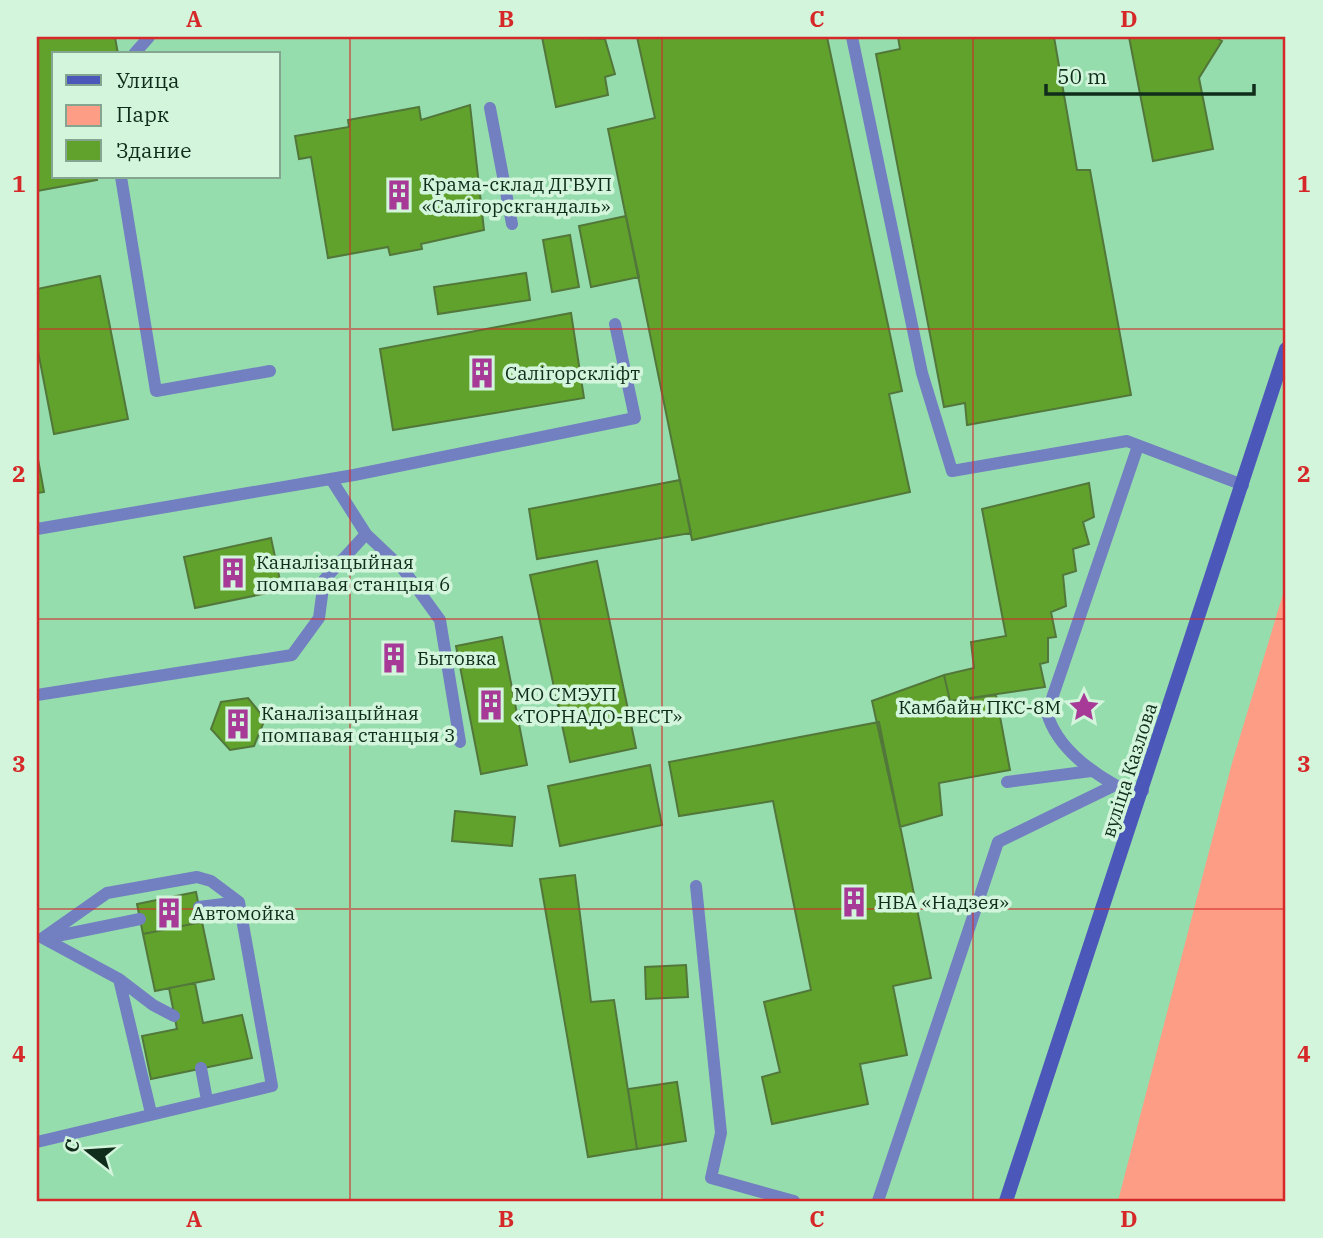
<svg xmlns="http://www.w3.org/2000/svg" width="1323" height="1238" viewBox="0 0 1323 1238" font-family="'IBM Plex Serif',serif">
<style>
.green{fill:#fd9d86}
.building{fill:#61a22c;stroke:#52773a;stroke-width:2}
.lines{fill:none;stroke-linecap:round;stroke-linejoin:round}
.service{stroke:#7280c1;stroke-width:12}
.secondary{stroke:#4c58b9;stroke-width:14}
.grid{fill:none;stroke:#d62828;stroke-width:2;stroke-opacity:0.55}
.labels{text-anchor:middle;stroke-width:7;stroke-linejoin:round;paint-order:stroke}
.poi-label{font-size:19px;fill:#102d1b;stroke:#d2f5dc;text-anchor:start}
.street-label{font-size:19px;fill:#102d1b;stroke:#d2f5dc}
.neatline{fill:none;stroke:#d62828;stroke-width:2.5}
.grid-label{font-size:23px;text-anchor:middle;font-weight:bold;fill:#d62828}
</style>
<rect width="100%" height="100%" fill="#96ddad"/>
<path class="green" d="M1286,584V1201H1118L1232,763Z"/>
<path class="building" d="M37,37H115L118,54H54V177H96L97,180L37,191Z
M542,37L605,39L615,74L605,77L608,95L556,107Z
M637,37H827L902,391L889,394L910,492L692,540L608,129L655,118Z
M898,37H1054L1077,170H1090L1131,395L967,425L965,403L944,407L876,54L900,49Z
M1129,37H1215L1222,41L1199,78L1213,149L1153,161Z
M470,105L484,230L421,244L422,249L390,255L388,247L328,258L311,157L299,159L295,136L349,127L348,120L419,107L421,120Z
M626,216L639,277L591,287L579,226Z
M570,235L579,287L552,292L543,240Z
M526,273L530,300L438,314L434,287Z
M100,276L128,419L54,434L37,346V289Z
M571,313L584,398L393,430L380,349Z
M37,454L44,492L37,493Z
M680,480L691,533L537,559L529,509Z
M1089,483L1094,517L1083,522L1089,544L1073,549L1076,571L1063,575L1066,606L1051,612L1056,637L1048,638V662L1040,664L1045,687L950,701L944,675L974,668L971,642L1006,636L982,509Z
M271,538L282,590L195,608L184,557Z
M597,561L636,748L570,762L530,575Z
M502,637L527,765L481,774L456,646Z
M397,644L402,668L391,671L386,647Z
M944,675L950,701L996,695L1010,770L939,783L942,815L900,827L872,701Z
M248,698L265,719L254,746L230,750L211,729L221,702Z
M879,722L931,978L893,986L907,1055L860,1064L868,1104L772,1124L762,1077L780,1072L764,1002L811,990L773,801L679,816L669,762Z
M650,765L662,825L560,846L548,786Z
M455,811L515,817L512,846L452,841Z
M575,875L591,1002L614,1000L637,1149L588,1157L540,879Z
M196,892L202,922L143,934L137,904Z
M202,922L214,979L155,991L143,934Z
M686,965L688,997L646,999L645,967Z
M195,983L203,1023L242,1015L252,1058L151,1079L142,1036L177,1029L169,988Z
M677,1082L686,1141L637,1149L628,1089Z"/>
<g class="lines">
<path class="service" d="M852,37L922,373L952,471L1127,441L1243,485
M134,54L149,37
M490,108L512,224
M121,177L156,391L270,371
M331,479L366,534L403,569L440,620L460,742
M37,529L354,475L635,418L615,324
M37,695L292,655L319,618L324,580L366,534
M1007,782L1091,771
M1115,785C1087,769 1056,745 1047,713L1138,446
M696,886L721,1133L711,1178L794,1201
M199,907L239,902
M43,938L119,979L153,1005L174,1016
M47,938L140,919
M119,979L151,1113
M201,1068L207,1100
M37,1142L272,1086L239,902L211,881L197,877L107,893L43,938
M878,1201L998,842L1115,785L1143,791"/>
<path class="secondary" d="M1006,1201L1286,349"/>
</g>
<path class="grid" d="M350,37V1201M662,37V1201M973,37V1201M37,329H1286M37,619H1286M37,909H1286"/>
<defs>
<g id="building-bare" transform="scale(2.415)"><path d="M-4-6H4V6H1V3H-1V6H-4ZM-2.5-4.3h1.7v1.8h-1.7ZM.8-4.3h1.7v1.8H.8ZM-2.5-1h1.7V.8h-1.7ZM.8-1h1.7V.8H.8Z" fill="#a73997" stroke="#d2f5dc" stroke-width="2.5" paint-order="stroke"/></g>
<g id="sight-bare" transform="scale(2.415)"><path d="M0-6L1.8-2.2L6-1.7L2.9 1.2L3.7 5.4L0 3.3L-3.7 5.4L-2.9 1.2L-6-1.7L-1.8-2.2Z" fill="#a73997" stroke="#d2f5dc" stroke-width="2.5" paint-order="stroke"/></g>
</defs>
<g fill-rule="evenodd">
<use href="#building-bare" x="399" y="195"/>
<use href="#building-bare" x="482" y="373"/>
<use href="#building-bare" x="233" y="573"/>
<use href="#building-bare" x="394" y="658"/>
<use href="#building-bare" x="491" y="705"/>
<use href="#sight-bare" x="1084" y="707"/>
<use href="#building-bare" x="238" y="724"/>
<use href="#building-bare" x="854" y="902"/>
<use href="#building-bare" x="169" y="913"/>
</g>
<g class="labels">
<g class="poi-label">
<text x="422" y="191">Крама-склад ДГВУП<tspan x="422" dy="22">«Салігорскгандаль»</tspan></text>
<text x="505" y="380">Салігорскліфт</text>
<text x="256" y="569">Каналізацыйная<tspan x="256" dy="22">помпавая станцыя 6</tspan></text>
<text x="417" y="665">Бытовка</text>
<text x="514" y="701">МО СМЭУП<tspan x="514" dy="22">«ТОРНАДО-ВЕСТ»</tspan></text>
<text x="1061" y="714" text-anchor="end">Камбайн ПКС-8М</text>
<text x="261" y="720">Каналізацыйная<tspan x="261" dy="22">помпавая станцыя 3</tspan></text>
<text x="877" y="909">НВА «Надзея»</text>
<text x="192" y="920">Автомойка</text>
</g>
<g class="street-label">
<text transform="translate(1129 770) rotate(-72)" y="7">вуліца Казлова</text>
</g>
</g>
<rect width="1323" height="1238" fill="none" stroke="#d2f5dc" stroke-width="77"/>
<rect x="52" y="52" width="228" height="126" fill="#d2f5dc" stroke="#84a58f" stroke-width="2"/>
<rect x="66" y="75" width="35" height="10" fill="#4c58b9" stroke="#84a58f" stroke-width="2"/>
<text x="116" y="88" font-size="21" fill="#102d1b">Улица</text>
<rect x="66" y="105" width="35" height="21" fill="#fd9d86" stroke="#84a58f" stroke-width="2"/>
<text x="116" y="122" font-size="21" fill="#102d1b">Парк</text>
<rect x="66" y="140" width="35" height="21" fill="#61a22c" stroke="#84a58f" stroke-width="2"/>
<text x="116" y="158" font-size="21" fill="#102d1b">Здание</text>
<g transform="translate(88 1151) rotate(287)" stroke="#d2f5dc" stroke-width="5" paint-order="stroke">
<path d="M0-5L12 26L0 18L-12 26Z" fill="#102d1b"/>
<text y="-10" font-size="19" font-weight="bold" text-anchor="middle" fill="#102d1b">С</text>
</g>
<path d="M1046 84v10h208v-10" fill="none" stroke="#102d1b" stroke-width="3.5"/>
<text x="1057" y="84" font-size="21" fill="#102d1b" stroke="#d2f5dc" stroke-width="5" paint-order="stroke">50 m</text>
<rect x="38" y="38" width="1246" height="1162" class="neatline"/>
<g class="grid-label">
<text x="194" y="27">A</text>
<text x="506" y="27">B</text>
<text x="817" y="27">C</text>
<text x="1129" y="27">D</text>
<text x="19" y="192">1</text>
<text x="1304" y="192">1</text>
<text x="19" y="482">2</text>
<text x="1304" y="482">2</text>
<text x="19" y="772">3</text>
<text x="1304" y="772">3</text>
<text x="19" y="1062">4</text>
<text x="1304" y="1062">4</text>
<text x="194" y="1227">A</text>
<text x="506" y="1227">B</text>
<text x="817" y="1227">C</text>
<text x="1129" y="1227">D</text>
</g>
</svg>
